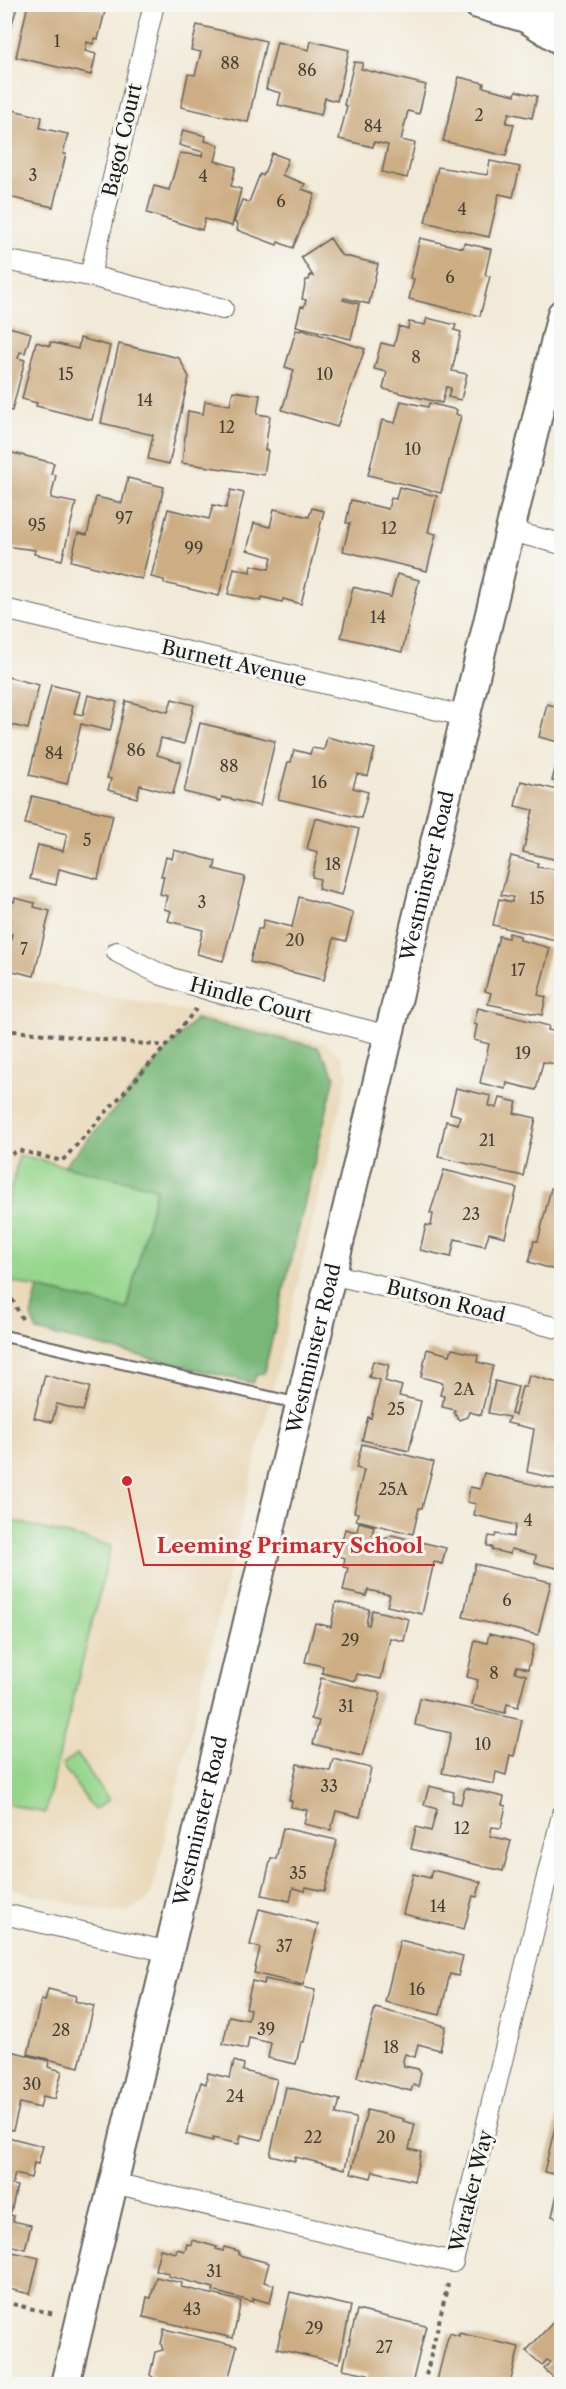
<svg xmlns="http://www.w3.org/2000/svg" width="566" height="2389" viewBox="0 0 566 2389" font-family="'Libre Caslon Text',serif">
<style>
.built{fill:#ead9ba}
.green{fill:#95d68c;stroke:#587954;stroke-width:1.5}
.forest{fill:#78b778;stroke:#4a6a4a;stroke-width:1.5}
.building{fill:#cdae84}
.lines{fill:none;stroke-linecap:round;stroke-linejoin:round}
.service-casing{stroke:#67645e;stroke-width:14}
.minor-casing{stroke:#67645e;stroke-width:22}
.secondary-casing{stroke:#67645e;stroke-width:32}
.path{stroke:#67645e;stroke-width:4;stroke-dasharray:4.5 4.5;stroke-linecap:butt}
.service{stroke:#fff;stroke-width:10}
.minor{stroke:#fff;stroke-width:20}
.secondary{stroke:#fff;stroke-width:28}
.labels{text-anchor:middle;stroke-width:6;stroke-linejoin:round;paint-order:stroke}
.number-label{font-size:16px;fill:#484036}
.street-label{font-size:20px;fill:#1c1c1c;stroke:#f6f6f2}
.leader{fill:none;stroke:#d62828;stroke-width:2}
.callout-dot{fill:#d62828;stroke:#f6f6f2;stroke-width:2}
.callout-label{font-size:21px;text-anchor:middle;font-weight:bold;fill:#d62828;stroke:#f6f6f2;stroke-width:6;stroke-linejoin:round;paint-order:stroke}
</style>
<rect width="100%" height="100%" fill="#f6f6f2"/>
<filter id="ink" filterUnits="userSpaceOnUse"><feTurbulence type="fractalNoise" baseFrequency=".0167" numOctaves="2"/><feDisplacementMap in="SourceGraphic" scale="12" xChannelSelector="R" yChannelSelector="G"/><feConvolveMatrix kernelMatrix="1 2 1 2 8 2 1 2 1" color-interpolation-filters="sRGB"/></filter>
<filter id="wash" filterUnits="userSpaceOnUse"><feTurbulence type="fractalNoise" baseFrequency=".008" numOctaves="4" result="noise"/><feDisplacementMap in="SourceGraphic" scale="24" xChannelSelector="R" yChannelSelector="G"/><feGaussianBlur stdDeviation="1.35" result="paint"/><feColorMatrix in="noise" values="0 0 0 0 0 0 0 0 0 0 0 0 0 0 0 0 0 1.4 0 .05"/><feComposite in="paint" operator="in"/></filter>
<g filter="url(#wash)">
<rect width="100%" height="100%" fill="#f2ead8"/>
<path class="built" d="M5,976L172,1008L326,1043L342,1057L348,1074L152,1893L147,1900L131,1910L112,1913L5,1888Z"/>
<path class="green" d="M19,1155L156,1188L127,1310L5,1280V1215Z
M5,1519L111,1546L45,1813L5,1803Z
M77,1754L109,1800L94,1810L62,1765Z"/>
<path class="forest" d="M195,1019L318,1047L335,1076L264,1373L257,1374L253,1383L37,1331L31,1317L38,1288L127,1309L156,1188L64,1166Z"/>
<g id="blocks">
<path class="building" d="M4,4H18L5,47H4Z
M28,4H79L105,11L98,39L95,38L93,44L87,42L85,51L96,54L91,75L16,57Z
M197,25L266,41L248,122L181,107L188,74L195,75L201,52L191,50Z
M311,41L349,50L337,101L325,98L321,115L278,105L281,93L266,89L277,42L309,50Z
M354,62L363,63L361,69L426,85L419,114L408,111L401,140L415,143L407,178L382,172L388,145L374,142L373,147L339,139L347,106L344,105Z
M459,77L484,83L483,87L515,95L516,91L537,96L532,118L509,113L506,123L514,124L506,156L443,141Z
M4,108L42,117L40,128L68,134L63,154H66L53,207L4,196Z
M183,130L206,136L205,141L219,145L215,161L236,167L231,186L241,189L232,226L205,219L202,230L147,213L154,186L169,190L180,153L202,156L203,152L179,145Z
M272,153L288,159L282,175L305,184L302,189L315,194L293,248L278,242L277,245L237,230L238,224L234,222L242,200L249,202L260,174L263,176Z
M490,161L520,167L513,197L499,194L489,237L425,222L438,167L487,175Z
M330,238L341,255L378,264L369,304L344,298L343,300L359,304L351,339L296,326L301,306L304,307L306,300L302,299L306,280H309L310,275L313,276L301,257Z
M420,238L463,248L464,243L491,249L485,275L490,276L480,316L409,299L414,279L410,278Z
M427,318L456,325L454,330L461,332L452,371L467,374L461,400L448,397L451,388L446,387L442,403L383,389L387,372L374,369L381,343L394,346L399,326L408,329L409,322L425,325Z
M5,326L31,333L25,353L20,352L18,358L25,360L12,411L5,410Z
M302,329L365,349L337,427L282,410L294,370L285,367L296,330L301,331Z
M80,338L110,346L92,420L36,406L37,403L22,399L36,342L50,346V342L78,349Z
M119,344L179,358L189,377L169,464L148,459L153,435L101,423Z
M233,391L260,395L257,414L270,416L265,450H268L264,475L182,463L188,411L203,414L205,401L230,405Z
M401,401L428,407L429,403L457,410L456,414L461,416L441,493L368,475L382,420L395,423Z
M9,452L54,463L51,474L56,475L51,498L76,503L62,560L34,554L35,550L4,546V472Z
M128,478L164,487L142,579L71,561L78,533L87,535L96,497L122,503Z
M399,487L437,496L428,532L436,534L427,571L343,551L350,523H346L351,500L388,509L391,498L396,499Z
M231,490L244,493L219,596L164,583V580L151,577L168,509L209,519L213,505L226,508Z
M312,508L324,511L301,604L283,599L282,602L262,597L261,601L228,594L234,568L250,572L251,565L269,569L272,557L247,550L254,523L270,527L274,509L309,517Z
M397,574L419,580L402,652L341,637L353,587L391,597Z
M561,668H562V693L555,691Z
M4,676L39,685L28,729L4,723Z
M51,685L80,692L74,713L83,715L88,695L117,702L110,731L81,724L67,784L29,775Z
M172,699L194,705L184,744L161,738L157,755L181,762L173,794L140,785L137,798L108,790L111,779L107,778L126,701L168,712Z
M547,704L562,708V743L539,737Z
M200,723L275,741L260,806L222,797L221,801L184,792Z
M327,737L375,749L368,776L357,774L353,788L368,792L361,818L278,799L288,762H291L294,750L310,754L312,748L324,750Z
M561,747H562V783L552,781Z
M521,781L562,791V861L523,852L533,810L515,806Z
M32,796L113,815L98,879L59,869L56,885L30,879L38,845L63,851L67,834L25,824Z
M315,818L359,829L342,895L318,889L320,879L312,877L318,852L307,849Z
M174,850L216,861L214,869L245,877L223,961L197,954L203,930L168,921L171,911L164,909L167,896L160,894L164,876H161L166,857L172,859Z
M511,856L538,863L537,867L562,870L560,941L493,925L499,899L512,902L513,897L501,895Z
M299,897L353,913L346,941L334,938L324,980L250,962L258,929H262L264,920L292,927Z
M15,898L35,903L34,907L50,911L34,976L4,969L12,934L4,933V899L14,902Z
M509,933L520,936V940L550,948L538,995L546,997L542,1015L488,1004L491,993L485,991L499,936L508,938Z
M478,1008L549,1026L548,1030L562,1033V1043L556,1064L543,1062L536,1090L507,1083L506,1089L480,1083L489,1044L474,1040L477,1025L474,1024Z
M456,1088L491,1096L489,1106L497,1108L500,1098L517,1102L514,1113L536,1118L523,1176L438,1157L446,1121L458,1124L460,1116L450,1113Z
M444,1170L517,1188L505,1237L489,1233L485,1246L455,1239L451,1257L420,1250L426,1225L431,1226L433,1214L430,1213Z
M551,1188L562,1190V1270L558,1269V1271L529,1262L534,1241H538Z
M427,1349L450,1355L452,1349L478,1355L477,1362L493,1366L481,1415L469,1412L467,1417L459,1420L454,1413L455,1410L442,1407L444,1396L440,1395L443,1383L421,1377Z
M373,1361L389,1365L385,1381L402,1386L399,1396L421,1401L409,1451L362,1440L368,1417L371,1418L380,1380L369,1377Z
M45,1375L90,1387L83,1411L57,1404L52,1422L34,1418Z
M529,1375L562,1384V1480L527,1472L534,1429L507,1423L509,1417L488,1413L495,1381L518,1387L511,1414L515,1415L522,1387H526Z
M362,1444L434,1462L422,1508H419L413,1534L356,1520L358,1513L354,1512L364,1470L356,1468Z
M484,1473L562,1491V1561L559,1560L557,1568L535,1563L536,1555L511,1549L510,1554L492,1550V1547L487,1546L489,1536L495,1537L496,1534L513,1537L516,1525L474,1515L476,1504L467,1502L470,1487L480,1489Z
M359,1522L374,1526L372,1535L377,1536L374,1549L382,1551L384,1545L382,1540L392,1535L446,1548L442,1564L434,1562L422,1614L387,1606L390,1595L368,1590L366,1596L343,1591L348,1568L343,1567L345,1558L338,1556L345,1529L357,1532Z
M475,1564L551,1582L538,1635L463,1617Z
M336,1602L369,1609L366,1624L369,1625L372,1610L409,1619L404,1641L390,1638L381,1679L357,1674L355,1681L322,1673L323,1666L305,1662L315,1623L331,1627Z
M489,1634L534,1645L528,1669L517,1666L515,1672L526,1675L518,1707L507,1704L505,1713L472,1705L478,1680L467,1677L475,1640L487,1643Z
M321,1678L381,1693L362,1756L313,1744L319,1721L311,1719Z
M420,1698L522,1720L514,1756L510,1755L506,1775L496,1772L494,1784L442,1773L451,1733L415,1725Z
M333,1759L371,1768L360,1817L336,1811L331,1830L304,1824L307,1810L291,1807L292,1801L289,1800L297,1764L330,1771Z
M429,1786L454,1792L452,1802L461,1804L465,1788L504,1797L502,1805L506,1806L501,1828L492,1827L490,1836L511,1841L503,1871L411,1849L416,1827L431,1831L437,1809L424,1805Z
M283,1828L337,1840L325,1891L306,1887L305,1891L293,1888L290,1901L262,1895L271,1858L276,1859Z
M432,1870L481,1882L477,1897L473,1896L464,1929L403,1914L413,1874L430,1878Z
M259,1909L318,1924L303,1985L254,1973L260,1948L250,1945Z
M400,1940L463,1956L458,1976L450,1974L440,2015L385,2002Z
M265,1979L315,1990L304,2042H301L296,2064L268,2058L271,2043L249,2038L247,2049L223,2044L229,2016L248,2020L250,2009L246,2008L252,1981L264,1984Z
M48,1989L76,1996L75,2001L94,2006L79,2067L28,2054L41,2000L45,2001Z
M375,2008L446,2026L440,2050L418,2044L415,2057L405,2054L403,2060L404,2066L418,2069L421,2073L418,2087L413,2085L411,2091L357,2077Z
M4,2049L49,2061L48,2067L62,2071L55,2099L43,2096L40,2108L20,2103L13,2130L4,2128Z
M234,2061L244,2064L243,2071L277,2079L262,2140L241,2135L239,2144L213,2138V2141L186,2134L201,2082L206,2084L208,2073L230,2078Z
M286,2087L340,2100L336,2114L356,2118L345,2169L295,2157V2161L270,2155Z
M367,2110L404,2119L403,2121L415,2124L409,2149L421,2152L414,2181L373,2171L371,2178L351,2173Z
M558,2115L562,2116V2176L544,2172Z
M4,2136L43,2146L38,2164L34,2163L31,2178L15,2174L12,2185L17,2186L11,2212L4,2211Z
M557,2195L562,2196V2246L554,2244L560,2219L552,2216Z
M4,2213L14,2216L13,2221L31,2225L25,2249L4,2244Z
M192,2240L217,2247L216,2249L223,2251L224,2247L239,2251V2255L269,2263L264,2282L274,2285L270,2303L253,2298V2302L213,2291L214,2288L168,2276L169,2273L155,2270L160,2249L176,2253L177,2249L185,2251L187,2244L191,2245Z
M4,2250L39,2258L30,2294L4,2288Z
M156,2277L182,2283L181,2287L241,2301L233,2338L143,2317L147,2297L151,2298Z
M290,2292L351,2306L339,2363L277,2349Z
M357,2310L426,2326L412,2384H365L368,2374L343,2369Z
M562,2313V2384H561L544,2369L550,2362L547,2360L542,2365L526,2351Z
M164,2329L237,2346L227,2384H162L150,2375L155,2352L163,2350L161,2344Z
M449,2333L459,2336V2333L519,2347L510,2384H436Z"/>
</g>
</g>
<g filter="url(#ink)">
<use href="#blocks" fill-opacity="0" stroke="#67645e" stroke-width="1.5"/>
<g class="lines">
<g class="service-casing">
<path id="service" d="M4,1336L300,1404"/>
</g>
<g class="minor-casing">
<path id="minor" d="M4,260L90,276L223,309
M90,276L154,4
M510,531L562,544
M4,609L464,716
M117,952L162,975L212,991L389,1036
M331,1274L562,1329
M4,1914L169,1952
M113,2183L453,2262L562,1815"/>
</g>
<g class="secondary-casing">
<g id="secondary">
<path d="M478,4L526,18L562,19"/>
<path d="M526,18L562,41"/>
<path id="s1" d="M65,2384L562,314"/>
</g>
</g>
<path class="path" d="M4,1030L166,1046L196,1009
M4,1159L18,1150L62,1161L166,1046
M4,1283L24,1323
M4,2302L54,2314
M424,2384L448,2284"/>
<use href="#service" class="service"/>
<use href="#minor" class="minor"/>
<use href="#secondary" class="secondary"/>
</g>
</g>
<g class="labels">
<g class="number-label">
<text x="57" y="47">1</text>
<text x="230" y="69">88</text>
<text x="307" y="76">86</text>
<text x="479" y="121">2</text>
<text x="373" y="132">84</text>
<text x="33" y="181">3</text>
<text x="203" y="182">4</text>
<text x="281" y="207">6</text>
<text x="462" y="215">4</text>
<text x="450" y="283">6</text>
<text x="416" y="363">8</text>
<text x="66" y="380">15</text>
<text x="325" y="380">10</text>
<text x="145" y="406">14</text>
<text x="227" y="433">12</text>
<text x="413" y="455">10</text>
<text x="124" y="524">97</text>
<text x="37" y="531">95</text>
<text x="389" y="534">12</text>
<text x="194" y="554">99</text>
<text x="378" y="623">14</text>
<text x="136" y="756">86</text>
<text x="54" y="759">84</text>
<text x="229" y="772">88</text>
<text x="319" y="788">16</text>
<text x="87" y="846">5</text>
<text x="333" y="870">18</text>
<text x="537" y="904">15</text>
<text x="202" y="908">3</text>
<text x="295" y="946">20</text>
<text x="24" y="955">7</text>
<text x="518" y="976">17</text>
<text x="523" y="1059">19</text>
<text x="487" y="1146">21</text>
<text x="471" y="1220">23</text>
<text x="464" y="1395">2A</text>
<text x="396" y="1415">25</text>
<text x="393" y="1495">25A</text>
<text x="528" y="1526">4</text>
<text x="507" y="1606">6</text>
<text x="350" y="1646">29</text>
<text x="494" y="1679">8</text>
<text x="346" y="1712">31</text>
<text x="483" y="1750">10</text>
<text x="329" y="1792">33</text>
<text x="462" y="1834">12</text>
<text x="298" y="1879">35</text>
<text x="438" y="1912">14</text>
<text x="284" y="1952">37</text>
<text x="417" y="1995">16</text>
<text x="266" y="2035">39</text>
<text x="61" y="2036">28</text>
<text x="391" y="2053">18</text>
<text x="32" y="2090">30</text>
<text x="235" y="2102">24</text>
<text x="313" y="2143">22</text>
<text x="386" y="2143">20</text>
<text x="214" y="2277">31</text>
<text x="192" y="2315">43</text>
<text x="314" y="2334">29</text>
<text x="384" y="2353">27</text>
</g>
<g class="street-label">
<text transform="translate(122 140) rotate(-77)" y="7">Bagot Court</text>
<text transform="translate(234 663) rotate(13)" y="7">Burnett Avenue</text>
<text dy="7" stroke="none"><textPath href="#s1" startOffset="1551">Westminster Road</textPath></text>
<text transform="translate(251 1000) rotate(15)" y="7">Hindle Court</text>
<text transform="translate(446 1301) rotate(14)" y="7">Butson Road</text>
<text dy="7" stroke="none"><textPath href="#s1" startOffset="1065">Westminster Road</textPath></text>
<text dy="7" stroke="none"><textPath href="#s1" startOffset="579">Westminster Road</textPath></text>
<text transform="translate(471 2191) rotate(-76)" y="7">Waraker Way</text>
</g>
</g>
<path class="leader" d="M127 1481L144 1565H435"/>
<circle class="callout-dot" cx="127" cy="1481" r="6"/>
<g class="callout-label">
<text x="290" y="1553">Leeming Primary School</text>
</g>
<rect width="566" height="2389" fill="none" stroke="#f6f6f2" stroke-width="24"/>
</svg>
